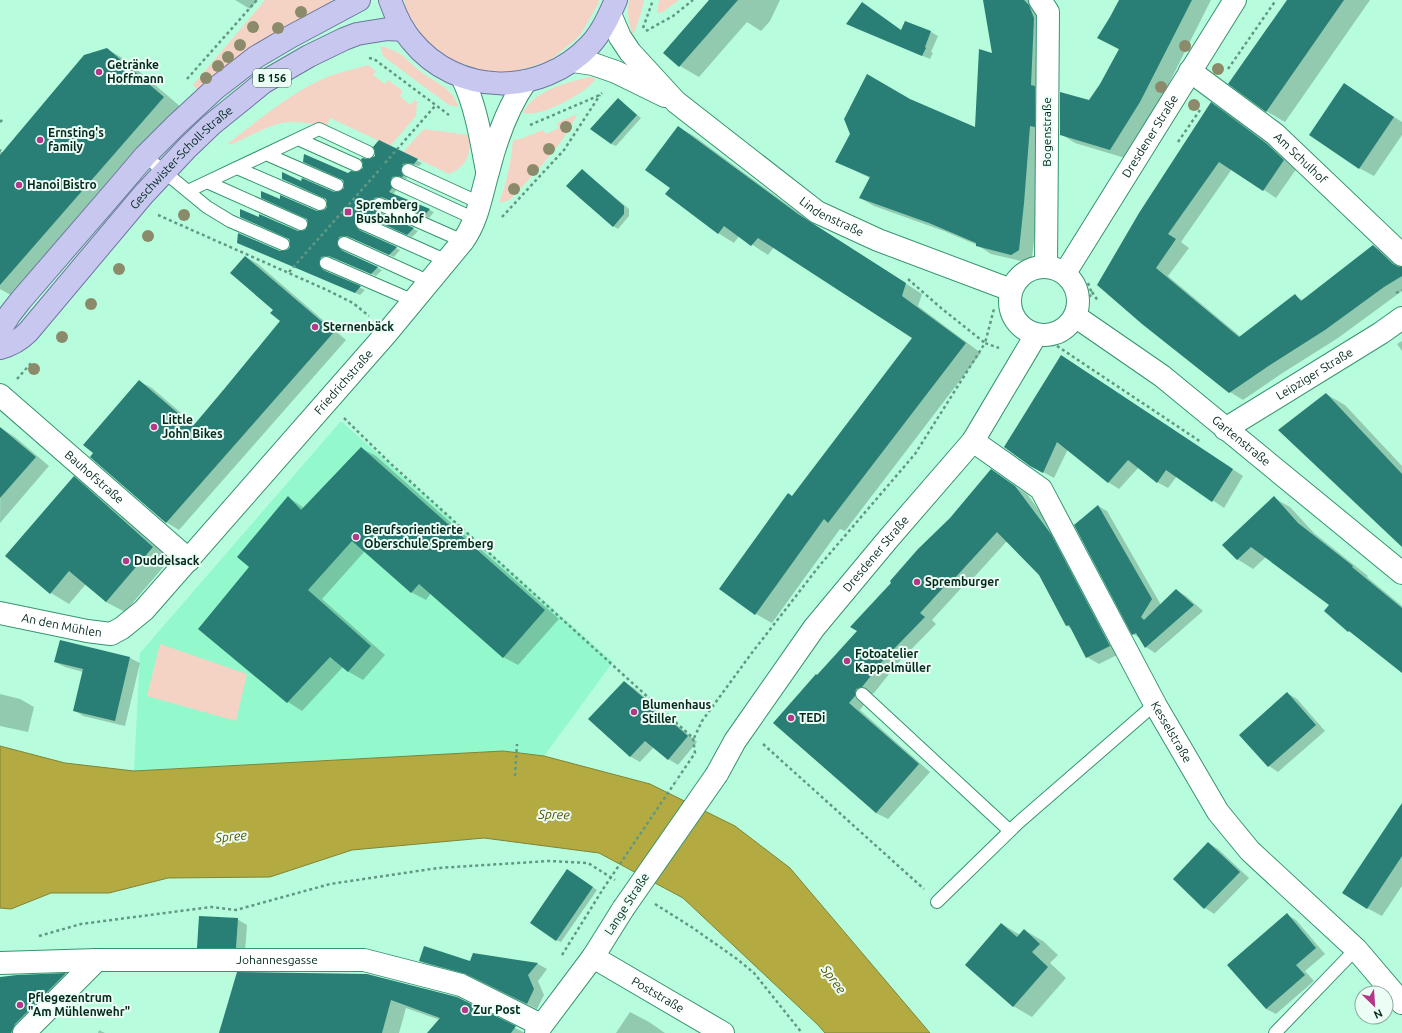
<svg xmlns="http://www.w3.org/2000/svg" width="1402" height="1033" viewBox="0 0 1402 1033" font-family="Ubuntu,sans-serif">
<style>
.built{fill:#94f8cd}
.green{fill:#f4d3c5}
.water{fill:#b3ab42;stroke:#7e8437}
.shadow{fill:#0003}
.building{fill:#297f76}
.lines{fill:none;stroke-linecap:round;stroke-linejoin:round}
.service-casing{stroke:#389370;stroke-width:14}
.minor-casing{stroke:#389370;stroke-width:24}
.tertiary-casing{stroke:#389370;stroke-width:24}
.primary-casing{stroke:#6c789e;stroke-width:24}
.path{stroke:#619881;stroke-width:2.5;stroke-dasharray:3 3;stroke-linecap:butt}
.service{stroke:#fff;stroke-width:12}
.minor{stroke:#fff;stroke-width:22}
.tertiary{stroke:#fff;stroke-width:22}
.primary{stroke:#c8c7ef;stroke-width:22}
.minor-bridge-casing{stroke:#389370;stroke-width:24;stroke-linecap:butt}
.path-bridge{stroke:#619881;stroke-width:2.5;stroke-dasharray:3 3;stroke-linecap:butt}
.minor-bridge{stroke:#fff;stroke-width:22}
.tree{fill:#8b8b6c}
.poi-dot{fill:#b43889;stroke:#ecfdf5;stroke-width:1.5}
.labels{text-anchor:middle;stroke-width:4;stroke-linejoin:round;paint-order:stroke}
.shield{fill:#ecfdf5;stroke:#49695e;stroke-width:1}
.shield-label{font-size:11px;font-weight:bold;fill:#032a1d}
.poi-label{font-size:12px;font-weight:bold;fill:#032a1d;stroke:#ecfdf5;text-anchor:start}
.street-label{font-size:12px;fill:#032a1d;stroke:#ecfdf5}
.water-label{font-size:13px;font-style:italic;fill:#5b5500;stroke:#ecfdf5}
</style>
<rect width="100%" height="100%" fill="#b7fddd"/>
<path class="built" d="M341,421L613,662L544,756L503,751L134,771L140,653Z"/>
<path class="green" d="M265,0H331V4L258,44L224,67L198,90L193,85Z
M404,0H599L598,4L581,34L574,41L549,61L517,71H483L452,60L425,40L407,12Z
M629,0H644L641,13L634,33H632C628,22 627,11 629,0Z
M659,0H679L663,12L657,13Z
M380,46C387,48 396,50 403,56C409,61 414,67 421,72C438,84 451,87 459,107L449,105L419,83L383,56Z
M368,65L376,71L373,75L385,84L388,80L403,91L400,96L410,105L415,100L417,102L416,116L390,146L330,118L327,126C312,124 297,120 282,123C265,127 249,137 232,144H227C259,120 290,93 327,77C340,72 355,69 368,65Z
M591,77L596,78C588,92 552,110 536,113C532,114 527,113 523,113C531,92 571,80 591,77Z
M577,114C564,145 532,175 510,200L499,203C507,182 511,162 513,140L520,139L543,130L546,134L559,128L557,123Z
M424,129L469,135C471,153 468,166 449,174L403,152Z
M160,644L247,674L236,721L147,696Z"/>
<path class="water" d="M0,746L65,763L134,771L503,751L544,756L650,784L735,826L790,868L930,1033H825L818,1025L683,898L599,853L484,838L352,850L270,877L168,878L109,893H51L11,909L0,908Z"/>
<path class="shadow" d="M235,0H258L250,9Z
M710,0H780L770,21L761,31L747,22L699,77L680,66L664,52Z
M986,0H1029L1043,14L1038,211L1032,257L1025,262L991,254L977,245L944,231L874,206L860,198L870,178L836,161L910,101L976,129L993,55Z
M1120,0H1211L1155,111L1125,158L1075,143L1061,134L1089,101L1101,84L1120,50L1098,38Z
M1288,0H1370L1285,122L1266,111Z
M855,28L931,32L938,36L931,52L933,53L930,59Z
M107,49L126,60L182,108L16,298L0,289V151L3,153Z
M1345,85L1402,122V135L1374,176L1359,168Z
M622,102L641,118L616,146L611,144Z
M1212,104L1225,111L1280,152L1297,168L1276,198L1232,169L1181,242L1189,248L1168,276L1241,337L1295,296L1303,300L1373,246L1386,253L1402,268V291L1338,338L1281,374L1243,400L1230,392L1098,285Z
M678,127L694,136L815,225L922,294L918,306L981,353L845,531L840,529L772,623L756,614L793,497L914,338L774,247L768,255L739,236L734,243L718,233L671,187Z
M379,142L422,163L419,166L413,165L408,166L405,173L407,179L402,178L397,179L394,186L396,191L393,194L434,212L429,218L384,198L377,203L376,208L377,212L418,231L412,237L371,218H366L362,219L359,226L363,232L400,250L394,257L353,238H348L344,239L341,247L344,252L382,270L376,276L334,258H330L326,260L323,267L327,272L365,290L360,295L243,245L280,252L288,251L298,232L306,231L310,224L308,219L281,200L317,212L325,211L328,207L327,199L302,182L339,193L345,188L348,175L357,173L364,168L369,160L375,156Z
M582,170L629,209V216L618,229L613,226Z
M246,257L258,264L346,340L179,530L166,522L139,381L152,388L195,425L281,321Z
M1402,341V351L1397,344Z
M1062,356L1243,476L1224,508L1177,476L1168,488L1157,482L1139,467L1119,489L1108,482L1068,449L1054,478L1030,465Z
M1326,394L1345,405L1402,466V546Z
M1,428L15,437L49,466L0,523Z
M361,448L376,456L559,619L518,665L503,657L431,593L426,600L411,592L365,551L322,599L385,655L363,680L349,672L343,667L302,711L288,702L199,629L250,567L288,497L304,508Z
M991,470L1027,494L1062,542L1121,653L1099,664L1087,657L1072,629L1067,626L1040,574L1007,541L967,585L965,584L932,620L936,624L897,664L874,693L868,696L866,702L860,710L930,772L888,819L876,813L774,723L858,631Z
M74,477L92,488L171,558L125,612L106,602L86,584L69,604L51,593L6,556Z
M1274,498L1290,507L1314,533L1368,576L1367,577L1402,606V671L1357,636L1349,631L1330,605L1266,557L1253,569L1237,559Z
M1098,506L1107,511L1161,605L1176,590L1186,596L1203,611L1155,653L1146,647L1140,638L1133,634Z
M60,641L130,658L140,663L125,726L83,716L74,710L83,672L65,667L55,662Z
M624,682L634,688L697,742L678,765L668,759L654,747L640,762L631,757L589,719Z
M1287,693L1297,699L1325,731L1278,772L1269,766Z
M0,694L20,699L34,707L28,732L0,726Z
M1402,805V886L1382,916L1367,908Z
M1208,843L1218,849L1249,878L1214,914L1205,908L1174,879Z
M572,873L597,890L561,942L556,940Z
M1287,915L1296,920L1325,954L1305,971L1314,981L1276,1014L1266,1009Z
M237,919L247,925L245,952H207L198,947Z
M1002,924L1020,935L1024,930L1043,941L1058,955L1050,963L1066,978L1032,1017L1013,1006Z
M473,954L538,964L547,969L538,981L544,995L537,1009L477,979L430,966L420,961L470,962Z
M66,974L80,983L31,1033H0V978L17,976Z
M238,974L456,998L525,1033H429L440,1020L406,1008L399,1033H219Z
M630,1012L649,1022L665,1033H616Z
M99,1030L105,1033H98Z"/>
<path class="building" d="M709,0H738L679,67L663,53Z
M983,0H1024L1029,5L1034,18L1031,85L1035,86V127L1030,126L1024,203L1019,250L1011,255L976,246V243L929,223L859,198L870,177L835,162L850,134L844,119L867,74L910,99L975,127L979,49L992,53Z
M1119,0H1192L1140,102L1110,150L1060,135V92L1089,100L1100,84L1119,49L1097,38L1110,17Z
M1287,0H1344L1266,112L1228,84Z
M862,2L901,30L905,21L931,31L925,47L926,48L922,56L846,24Z
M107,48L164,97L0,285V155L84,55Z
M1344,83L1394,117L1359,169L1309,135Z
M618,98L637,115L611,144L590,129Z
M1211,102L1267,144L1284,160L1263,191L1219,162L1168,234L1176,239L1156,268L1239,337L1295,294L1301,301L1373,245L1393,264L1399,267H1402V276L1384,287L1325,330L1267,367L1229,393L1142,324L1097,285L1139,213Z
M678,126L798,214L906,283L902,296L966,343L828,523L824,519L755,615L719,589L788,493L792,496L912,338L758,238L751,246L724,226L718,234L665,194L670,188L645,170Z
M379,140L418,159L414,164L408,163L403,164L401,170L403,176L402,177L397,176L392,177L390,183L392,188L389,192L430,209L424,216L382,197H378L374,198L372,204L376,211L414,228L407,235L365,216H361L357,217L355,223L359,230L397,247L389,255L347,236H343L339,237L337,244L341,250L378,267L371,274L329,256H325L321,257L319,263L323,270L361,286L355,293L237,243L238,233L280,251L287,250L290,247V243L289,239L240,217V209L259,217V214L298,231L305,230L308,224L307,219L261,198V191L280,199V195L317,211L324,210L327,207V203L326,199L282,179V172L301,181L302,178L334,192H338L344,188V184L343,180L303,162L304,154L348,173L351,171L357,172L363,168V164L361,160L362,158L369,159L375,156V151L373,147Z
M582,169L624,206V214L613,227L566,186Z
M245,256L334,332L166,523L90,457L93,453L83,445L139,380L193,426L225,388L280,321L270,313L273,310L230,273Z
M1061,355L1233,469L1212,502L1166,470L1157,483L1128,460L1108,483L1057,442L1043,473L1030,466L1004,447Z
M1326,393L1402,474V547L1278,430Z
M0,427L36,457L0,498Z
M361,447L545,610L503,658L419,584L411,593L352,541L308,590L371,646L348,672L330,657L287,703L198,629L249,567L237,557L288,496L301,510Z
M991,469L1015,486L1051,534L1110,646L1086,658L1069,625L1066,626L1039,575L997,532L954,579L953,577L920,613L925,617L885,658L862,687L856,689L855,696L849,703L919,764L876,813L773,723L816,674L817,675L857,631L850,627L891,583L890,581L918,549L950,518Z
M74,476L153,547L106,602L69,571L50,594L5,556Z
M1274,496L1298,523L1353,566L1352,567L1402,608V673L1349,631L1348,632L1324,611L1329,605L1251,547L1237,560L1222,545Z
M1098,505L1152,599L1141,617L1144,620L1176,589L1194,605L1145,648L1136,633L1132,635L1074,525Z
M60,640L130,657L115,721L73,711L83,669L54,662Z
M624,681L688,736L668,760L645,741L630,757L588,719Z
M1287,692L1316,725L1268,767L1239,735Z
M1402,803V856L1367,909L1342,893Z
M1208,842L1240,872L1204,909L1173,879Z
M567,869L593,887L556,941L530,923Z
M1287,913L1316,948L1296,965L1305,975L1266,1009L1227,965Z
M199,916L238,918L236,948H197Z
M1001,923L1017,937L1024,929L1040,944L1032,952L1048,967L1013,1007L965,965Z
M424,946L470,961L473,953L538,963L528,975L534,989L527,1004L466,974L419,961Z
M237,972L367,974L457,997L516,1026L511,1033H427L440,1018L391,1000L382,1033H219Z
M66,973L15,1024L11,1033H0V977L17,975Z"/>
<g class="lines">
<g class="service-casing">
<path id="service" d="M298,139L356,165
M266,154L337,185
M145,156L207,207L230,221L283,244
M237,168L320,204
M408,170L480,203
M207,182L301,224
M397,183L475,219
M188,191L319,129L368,152
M379,204L463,241
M362,223L447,261
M344,243L430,282
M326,263L414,301
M862,694L1010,831
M937,902L1018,823L1147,711L1156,706
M1275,1033L1356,949"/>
</g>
<g class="minor-casing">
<g id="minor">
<path d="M1040,0L1048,12L1046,266"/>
<path id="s1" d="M1190,71L1275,134L1402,255"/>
<path d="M462,77C476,106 481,139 487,171"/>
<path id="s2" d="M1065,273L1235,0"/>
<path id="s3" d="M0,395L189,560"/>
<path id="s4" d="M973,441L1041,489L1156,706L1218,812L1250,851L1356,949L1402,1003"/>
<path id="s5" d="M0,613L87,631L111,634L122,628L144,610L386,334L463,241C478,220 481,196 488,172C496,140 507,108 526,81"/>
<path id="s6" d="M717,774L735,741L814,628L889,538L973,441L1036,335"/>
<path id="s7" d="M593,957L723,1033"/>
<path id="s8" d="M0,963L97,960H364L461,985L541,1025"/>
<path d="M24,1033L97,960"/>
<path d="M536,1033L593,957L623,909"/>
</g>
</g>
<g class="tertiary-casing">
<g id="tertiary">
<path id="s9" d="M610,14L620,37L630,52L676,102L817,212L878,240L1011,290"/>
<path d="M573,61L593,64L616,72L665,96"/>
<circle cx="1044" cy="301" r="34"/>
<path id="s10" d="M1075,316L1162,376L1402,573"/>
<path id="s11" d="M1225,429L1381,333L1402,318"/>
</g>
</g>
<g class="primary-casing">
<g id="primary">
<path d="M390,0C395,14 401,28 411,40C457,97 541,97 590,45C602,32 609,16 616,0"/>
<path d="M0,330L10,314L21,300L116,190L145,156L176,125L216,88L256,57L290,37L359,0"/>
<path id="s12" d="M0,348C12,345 20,340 28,332L143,195L187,148L211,125L264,82L309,56L344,39L357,34L369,32L388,29L404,30"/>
</g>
</g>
<path class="path" d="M643,28L653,0
M646,31L673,16L693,0
M369,58L374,59L449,115
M1228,69L1276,0
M187,79L257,0
M0,122L4,118
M530,125L600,95L602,93
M1178,142L1200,110
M0,150L1,151
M385,163L435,106
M158,215L327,290L353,303L369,316
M502,217L564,150L600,95
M289,272L381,168
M908,279L941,308L985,343L994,309
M1088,283L1091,291L1090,297
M1092,292L1098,301
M1396,293L1402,290
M1057,346L1201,442
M17,379L32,362
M344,418L390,463L693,738L695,753L676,781
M694,738L702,721L751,654L820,565L915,454L985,343L999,348
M763,744L924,889
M515,776L517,744
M655,904L693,928L737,959L754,973L802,1033
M39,936L81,924L211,907L236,910L330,884L438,868L549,861L588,863L615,880
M562,955L603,889"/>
<use href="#service" class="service"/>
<use href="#minor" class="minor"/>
<use href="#tertiary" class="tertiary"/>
<use href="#primary" class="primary"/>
<g class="minor-bridge-casing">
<path id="minor-bridge" d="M623,909L717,774"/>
</g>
<path class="path-bridge" d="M603,889L676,781"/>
<use href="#minor-bridge" class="minor-bridge"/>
</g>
<g class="tree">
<circle cx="301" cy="12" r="6"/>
<circle cx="253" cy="27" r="6"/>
<circle cx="278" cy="28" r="6"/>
<circle cx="240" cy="45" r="6"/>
<circle cx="1185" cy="46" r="6"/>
<circle cx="228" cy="57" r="6"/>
<circle cx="218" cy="66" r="6"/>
<circle cx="1218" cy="69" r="6"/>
<circle cx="206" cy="78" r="6"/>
<circle cx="1161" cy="87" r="6"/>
<circle cx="1194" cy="105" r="6"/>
<circle cx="566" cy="127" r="6"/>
<circle cx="549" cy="149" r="6"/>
<circle cx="533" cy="170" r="6"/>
<circle cx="514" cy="189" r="6"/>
<circle cx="184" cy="215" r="6"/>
<circle cx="148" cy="236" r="6"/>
<circle cx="119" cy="269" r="6"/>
<circle cx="91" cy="304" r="6"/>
<circle cx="62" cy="337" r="6"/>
<circle cx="34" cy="369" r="6"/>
</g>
<g class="poi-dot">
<circle cx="99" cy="72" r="4"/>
<circle cx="40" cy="140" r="4"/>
<circle cx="19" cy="185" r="4"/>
<rect x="344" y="208" width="8" height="8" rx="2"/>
<circle cx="315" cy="327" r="4"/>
<circle cx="154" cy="427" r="4"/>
<circle cx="356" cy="537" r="4"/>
<circle cx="126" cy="561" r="4"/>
<circle cx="917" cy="582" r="4"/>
<circle cx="847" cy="661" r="4"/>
<circle cx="634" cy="712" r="4"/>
<circle cx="791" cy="718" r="4"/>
<circle cx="20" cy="1005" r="4"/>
<circle cx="465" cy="1010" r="4"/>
</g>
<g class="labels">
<rect class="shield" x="253" y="69" width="38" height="18" rx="3"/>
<g class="shield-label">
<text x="272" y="82">B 156</text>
</g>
<g class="poi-label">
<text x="107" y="69">Getränke<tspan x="107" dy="14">Hoffmann</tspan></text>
<text x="48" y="137">Ernsting's<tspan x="48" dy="14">family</tspan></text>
<text x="27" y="189">Hanoi Bistro</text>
<text x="356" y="209">Spremberg<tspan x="356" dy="14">Busbahnhof</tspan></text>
<text x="323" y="331">Sternenbäck</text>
<text x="162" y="424">Little<tspan x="162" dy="14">John Bikes</tspan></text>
<text x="364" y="534">Berufsorientierte<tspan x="364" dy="14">Oberschule Spremberg</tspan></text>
<text x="134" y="565">Duddelsack</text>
<text x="925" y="586">Spremburger</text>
<text x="855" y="658">Fotoatelier<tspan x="855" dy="14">Kappelmüller</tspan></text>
<text x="642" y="709">Blumenhaus<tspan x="642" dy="14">Stiller</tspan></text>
<text x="799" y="722">TEDi</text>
<text x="28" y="1002">Pflegezentrum<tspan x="28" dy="14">"Am Mühlenwehr"</tspan></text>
<text x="473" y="1014">Zur Post</text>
</g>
<g class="street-label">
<text transform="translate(1047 132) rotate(-90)" y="4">Bogenstraße</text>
<text dy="4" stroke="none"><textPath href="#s2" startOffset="161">Dresdener Straße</textPath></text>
<text dy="4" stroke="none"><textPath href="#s1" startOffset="141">Am Schulhof</textPath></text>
<text dy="4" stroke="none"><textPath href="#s12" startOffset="265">Geschwister-Scholl-Straße</textPath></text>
<text dy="4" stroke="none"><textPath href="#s9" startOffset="305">Lindenstraße</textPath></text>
<text dy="4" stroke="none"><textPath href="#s11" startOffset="105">Leipziger Straße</textPath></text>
<text dy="4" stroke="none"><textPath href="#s5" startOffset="457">Friedrichstraße</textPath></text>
<text dy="4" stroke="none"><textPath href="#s10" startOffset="208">Gartenstraße</textPath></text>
<text dy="4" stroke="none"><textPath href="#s3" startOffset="125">Bauhofstraße</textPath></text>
<text dy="4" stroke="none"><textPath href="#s6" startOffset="272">Dresdener Straße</textPath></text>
<text dy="4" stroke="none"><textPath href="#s5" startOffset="63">An den Mühlen</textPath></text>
<text dy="4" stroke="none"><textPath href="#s4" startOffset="359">Kesselstraße</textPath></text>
<text transform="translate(627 904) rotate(-57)" y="4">Lange Straße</text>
<text dy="4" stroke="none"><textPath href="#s8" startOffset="277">Johannesgasse</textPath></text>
<text dy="4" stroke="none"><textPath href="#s7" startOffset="75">Poststraße</textPath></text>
</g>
<g class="water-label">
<text transform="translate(554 814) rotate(1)" y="5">Spree</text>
<text transform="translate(231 836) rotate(-6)" y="5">Spree</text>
<text transform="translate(834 979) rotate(53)" y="5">Spree</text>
</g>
</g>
<g transform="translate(1374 1005) rotate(155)"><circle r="19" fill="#ecfdf5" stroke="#8fa99f"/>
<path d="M0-3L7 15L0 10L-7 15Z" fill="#b43889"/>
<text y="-6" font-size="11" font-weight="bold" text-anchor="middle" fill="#032a1d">N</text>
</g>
</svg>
